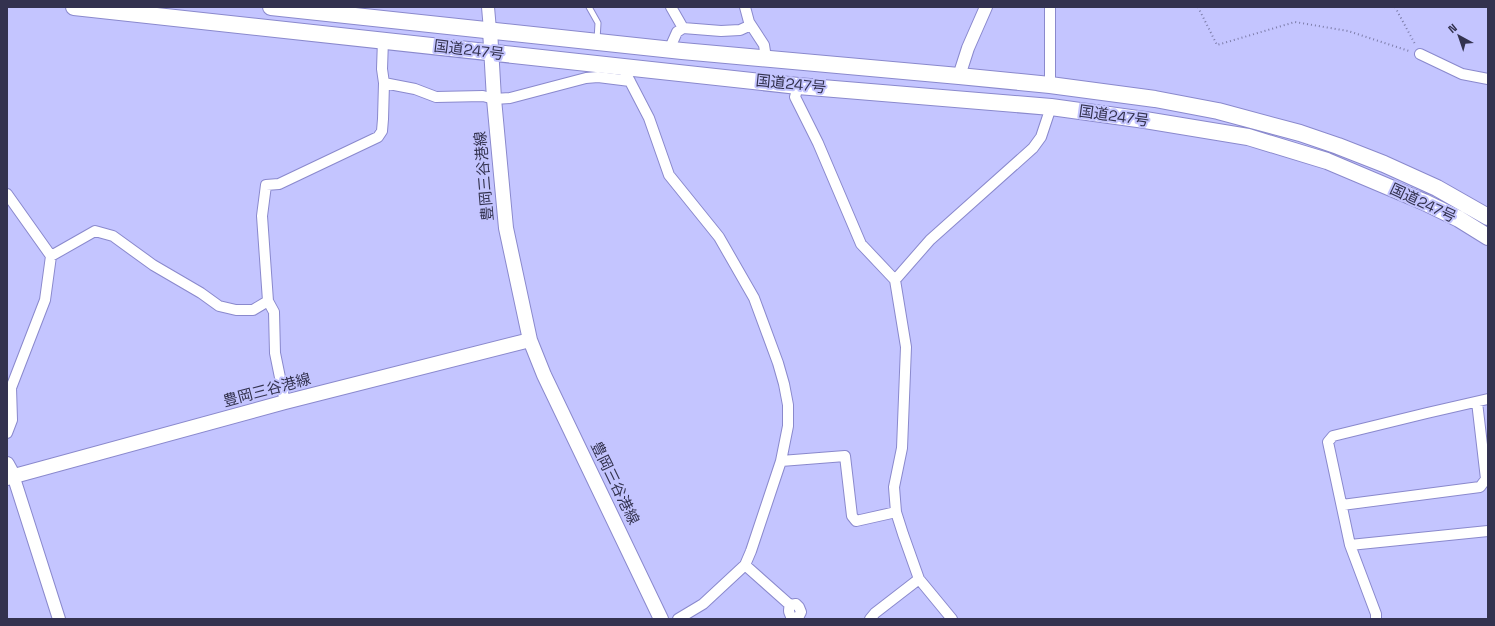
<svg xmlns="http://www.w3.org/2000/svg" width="1495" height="626" viewBox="0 0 1495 626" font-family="'Space Grotesk','Noto Sans JP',sans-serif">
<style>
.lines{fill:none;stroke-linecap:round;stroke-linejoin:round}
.service-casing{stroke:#8a89cd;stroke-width:7}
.minor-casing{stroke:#8a89cd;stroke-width:12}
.tertiary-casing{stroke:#8a89cd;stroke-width:14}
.secondary-casing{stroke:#8a89cd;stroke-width:16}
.trunk-casing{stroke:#8a89cd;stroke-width:18}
.path{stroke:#7c7ca8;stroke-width:2;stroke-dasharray:1 3;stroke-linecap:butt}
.service{stroke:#fff;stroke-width:5}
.minor{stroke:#fff;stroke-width:10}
.tertiary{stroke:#fff;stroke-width:12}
.secondary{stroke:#fff;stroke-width:14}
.trunk{stroke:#fff;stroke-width:16}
.labels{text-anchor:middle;stroke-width:4;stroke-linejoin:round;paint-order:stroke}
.street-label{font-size:15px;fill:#33324f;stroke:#c4c5ff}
</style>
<rect width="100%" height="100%" fill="#c4c5ff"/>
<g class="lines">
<g class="service-casing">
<path id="service" d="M589,7L598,23L597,40"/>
</g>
<g class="minor-casing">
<path id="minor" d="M671,7L683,28
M745,7L749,22L764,45L766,58
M669,50L677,32L683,28L721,31L740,30L751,25
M1420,54L1462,74L1488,79
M622,66L649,118L669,175L719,237L754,298L778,363L784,384L788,405V426L781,461L751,551L745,565L703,604L678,619
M384,83L415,89L436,97L483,96L494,99L510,98L586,78L598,77L630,81
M1050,85V7
M798,86L795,97L818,143L861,244L895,280L906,347L902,448L894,487L896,512L903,534L919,579L952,619
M7,194L51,256L45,300L11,388L12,420L7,433
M51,256L95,231L113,236L153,265L201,293L219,306L236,310H253L268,301
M895,280L930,240L1033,148L1041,137L1051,107
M285,402L275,353L274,312L268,301L262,216L266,185L279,184L378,137L382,131L383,119L384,83L382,69L383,40
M781,461L845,456L852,516L856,521L896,512
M1342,505L1480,487L1486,479L1477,402
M1350,545L1488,531
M745,565L790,605L796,604L799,607L801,612L798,618L793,619C789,614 788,611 790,605
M870,619L875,613L919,579
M1376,619V614L1350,545L1328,442L1333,436L1427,413L1488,399"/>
</g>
<g class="tertiary-casing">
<path id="tertiary" d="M488,7L490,30
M959,76L968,48L986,7
M13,475L59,619"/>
</g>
<g class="secondary-casing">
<path id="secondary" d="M490,30L494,99L506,228L530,340L544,375L661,619
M7,464L13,475
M7,478L285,402L530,340"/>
</g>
<g class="trunk-casing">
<path id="trunk" d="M74,7L798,86L1051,107L1145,120L1248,137L1327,161L1424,202L1459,219L1488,237
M271,7L682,51L959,76L1050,85L1155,99L1218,111L1300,133L1338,146L1384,164L1437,188L1488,217"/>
</g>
<path class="path" d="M1198,7L1217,45L1295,22L1348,31L1409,51
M1395,7L1415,44"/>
<use href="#service" class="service"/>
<use href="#minor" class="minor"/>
<use href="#tertiary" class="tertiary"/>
<use href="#secondary" class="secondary"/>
<use href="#trunk" class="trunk"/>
</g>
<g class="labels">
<g class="street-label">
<text transform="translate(469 50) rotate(7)" y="5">国道247号</text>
<text transform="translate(791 84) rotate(6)" y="5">国道247号</text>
<text transform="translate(1114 116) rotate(8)" y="5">国道247号</text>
<text transform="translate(484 176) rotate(-95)" y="5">豊岡三谷港線</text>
<text transform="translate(1423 203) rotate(25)" y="5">国道247号</text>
<text transform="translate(267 390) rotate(-15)" y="5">豊岡三谷港線</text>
<text transform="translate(615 483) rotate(64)" y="5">豊岡三谷港線</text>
</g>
</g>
<rect width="1495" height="626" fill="none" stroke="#33324f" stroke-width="16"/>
<g transform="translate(1459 36) rotate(320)" stroke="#c4c5ff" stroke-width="3" paint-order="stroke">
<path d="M0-3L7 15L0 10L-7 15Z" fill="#33324f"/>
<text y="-6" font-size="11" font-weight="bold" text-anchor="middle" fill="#33324f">N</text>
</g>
</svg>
